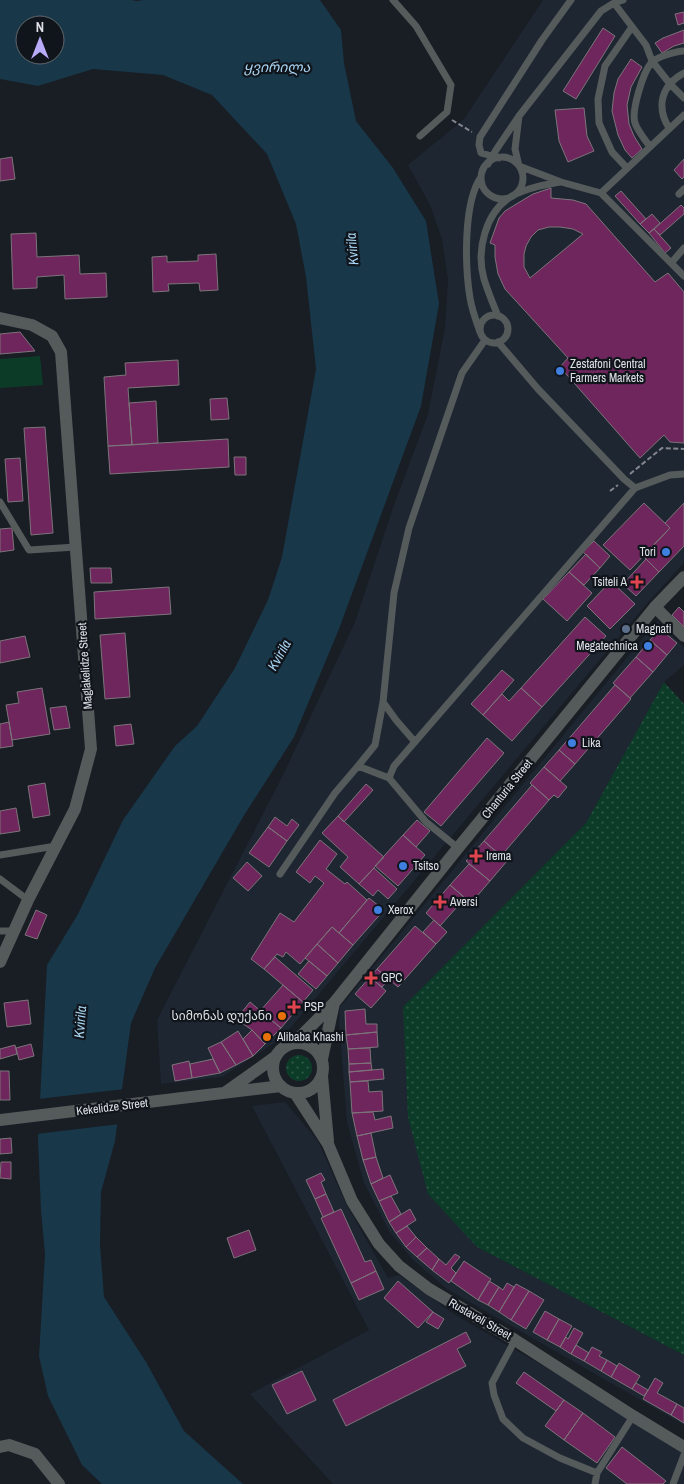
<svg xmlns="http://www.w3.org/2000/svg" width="684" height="1484" viewBox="0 0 684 1484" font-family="'Archivo Narrow','Noto Sans Georgian',sans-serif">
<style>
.built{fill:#1e2632}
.grass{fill:url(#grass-dots)}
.pitch{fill:#0c3c28}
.water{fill:#183749;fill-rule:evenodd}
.pier{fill:#191d24}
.building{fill:#6e265d;stroke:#7d747a;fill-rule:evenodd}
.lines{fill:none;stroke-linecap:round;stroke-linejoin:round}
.path{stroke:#83878d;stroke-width:2;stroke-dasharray:5 2.5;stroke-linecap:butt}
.service{stroke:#555a5b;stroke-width:7}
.minor{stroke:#555a5b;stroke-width:12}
.tertiary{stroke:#555a5b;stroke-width:12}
.shop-dot{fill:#3f7fe0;stroke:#10141b;stroke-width:2}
.health-dot{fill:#e0444e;stroke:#10141b;stroke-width:2}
.service-dot{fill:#5c6f8a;stroke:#10141b;stroke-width:2}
.food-dot{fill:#e8710a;stroke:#10141b;stroke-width:2}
.labels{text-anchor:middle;stroke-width:4.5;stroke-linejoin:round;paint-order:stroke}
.poi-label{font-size:12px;fill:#dee1e6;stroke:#10141b;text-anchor:start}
.street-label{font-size:12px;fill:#dee1e6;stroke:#10141b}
.water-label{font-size:14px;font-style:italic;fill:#a8d4f1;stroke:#10141b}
</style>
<defs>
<pattern id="grass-dots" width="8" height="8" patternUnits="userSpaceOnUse" patternTransform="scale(1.25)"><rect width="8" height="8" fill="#0c3c28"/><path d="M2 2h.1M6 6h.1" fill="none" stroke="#2f5847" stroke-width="1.8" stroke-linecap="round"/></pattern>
</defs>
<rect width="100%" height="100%" fill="#191d24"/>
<path class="built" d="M543,0H684V563L650,600L282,1038L222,1077L161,1084L157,1020L284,773L355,622L394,505L428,414L445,328L448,280L442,239L430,205L408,165L464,119Z
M657,621L684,647V665L664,682L586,823L403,1007L477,1247L684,1355V1425L447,1289L412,1259L389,1231L364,1183L347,1122L339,1021L340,1007Z
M285,1102L318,1141L346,1204L388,1278L399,1275L454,1314L684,1448V1484H333L250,1394L369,1330L252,1106Z"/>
<path class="grass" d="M664,682L684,704V1355L477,1247L428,1194L408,1117L403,1007L586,823Z
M286 1068a13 13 0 1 1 26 0a13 13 0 1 1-26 0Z"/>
<path class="pitch" d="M40,356L43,385L0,388V359Z"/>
<path class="water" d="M0,0H131L137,1L143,0H320L341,30L344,63L356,121L393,168L426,221L439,304L421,406L339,629L294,737L243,817L155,968L131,1023L115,1141L101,1192L100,1245L104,1297L146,1362L184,1431L243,1484H102L82,1465L48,1396L39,1356L45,1254L41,1211L38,1139L47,965L78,914L123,820L175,746L197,726L235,668L268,600L282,557L316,369L306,277L296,224L267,154L212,95L163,75L93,69L38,86L0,79ZM25,25H55V55H25Z"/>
<path class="pier" d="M125,1089L120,1124L36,1134L38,1099Z"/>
<path class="building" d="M684,12V23L678,25L675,14Z
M603,28L615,36L576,99L563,91Z
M684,30V43L674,46L662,53L655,43L663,38Z
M631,59L642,67L631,87L627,105L629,124L634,136L642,149L632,158L625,150L618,135L612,111L614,93L618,79Z
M584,108L587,136L594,151L568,162L559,141L555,110Z
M12,157L15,179L0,181V159Z
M684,159V177L682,179L674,170Z
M551,188V198L573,200L586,204L655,282L668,273L684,292V443L670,442L664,435L640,458L560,367L568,358L505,289L498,274L495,257V245L490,243L499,218L505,211L518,203L533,194ZM549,227H560L573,229L583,234L530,278L524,267V254L526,246L531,237L538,230Z
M621,191L646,219L640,224L615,196Z
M681,205L684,208V214L660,235L654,229Z
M652,214L660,223L649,233L640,224Z
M654,229L671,248L665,253L649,233Z
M36,233L37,257L79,255L80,274L106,273L107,297L65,299L64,275L37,277V288L13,289L11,234Z
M216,254L218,290L200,291L199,283L168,284L169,291L153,292L152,257L167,256V262L198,261V255Z
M20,332L35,351L0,354V334Z
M178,360L179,385L128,388L132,445L108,446L104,377L126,375L125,363Z
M227,398L229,419L211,420L210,399Z
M156,401L158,443L132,445L129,403Z
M45,427L53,533L31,535L24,428Z
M228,439L229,467L110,474L108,446Z
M234,457H246V475H235Z
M20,458L23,501L8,502L5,459Z
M644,503L670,528L630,570L603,545Z
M684,503V546L659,572L643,556L670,528L665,523Z
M12,528L14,550L0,552V529Z
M594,541L610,556L600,568L583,552Z
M586,554L600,568L584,585L569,572Z
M646,559L659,572L636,596L623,584Z
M90,568H111L112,583H91Z
M569,572L592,593L567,621L543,599Z
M611,581L635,604L610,629L587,606Z
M169,587L171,614L95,619L94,592Z
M679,607L684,612V627L672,615Z
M585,617L606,636L542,707L521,688Z
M660,629L677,643L667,655L650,640Z
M125,633L130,697L105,699L100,635Z
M25,636L30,657L0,663V641Z
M650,640L667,655L653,672L636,657Z
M636,657L653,672L630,698L613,683Z
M502,670L514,680L483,715L471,704Z
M615,685L631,699L575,764L559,750Z
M42,688L50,734L12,740L6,705L19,703L17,692Z
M521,688L542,707L512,741L483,715L502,694L509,701Z
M66,706L70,728L54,730L50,708Z
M9,722L13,746L0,748V724Z
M131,724L134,744L116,746L114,726Z
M487,738L504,753L441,826L424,812Z
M559,750L575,764L560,781L544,767Z
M544,767L567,787L558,798L554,795L549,800L530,783Z
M45,783L50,815L33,818L28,786Z
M366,784L373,790L344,822L338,816Z
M532,785L549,800L501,856L484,841Z
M16,808L20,831L0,834V811Z
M338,816L384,857L359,884L340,867L348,857L322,833Z
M275,817L287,826L292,819L299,825L287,841L268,827Z
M417,820L430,831L416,847L403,835Z
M268,827L287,841L269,867L249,853Z
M403,835L425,855L398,886L375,866Z
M320,840L337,854L326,869L345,884L347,882L367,900L339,933L332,927L300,964L286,952L283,957L277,954L264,969L251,959L280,913L294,922L324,883L315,876L310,883L296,872Z
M484,841L507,861L490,881L466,861Z
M247,862L262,876L248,891L233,878Z
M469,864L490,881L471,903L450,885Z
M374,868L397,889L388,899L378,890L373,896L359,884Z
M450,885L465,898L440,926L426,913Z
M369,898L384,910L353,945L339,933Z
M36,910L47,915L37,939L25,935Z
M434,920L447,932L436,944L423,932Z
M415,926L436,944L398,987L377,969Z
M332,927L353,945L338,963L317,944Z
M317,944L338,963L327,976L305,958Z
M275,957L313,990L303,1002L264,969Z
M309,961L327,976L316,989L298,974Z
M377,969L389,979L382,987L370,977Z
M370,977L386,991L371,1008L355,994Z
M283,985L303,1002L281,1028L260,1011Z
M28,1000L31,1024L7,1027L4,1003Z
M250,1002L281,1028L265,1044L252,1030L236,1019Z
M365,1009L366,1024H377V1032L346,1035L345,1011Z
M252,1030L265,1044L253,1056L243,1039Z
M238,1031L253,1056L236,1065L221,1042Z
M377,1032L378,1047L348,1049L346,1035Z
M221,1042L236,1065L220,1073L208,1048Z
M31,1044L34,1056L19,1060L16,1048Z
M15,1045L17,1054L0,1059V1049Z
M370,1048L371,1063L349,1064L348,1049Z
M213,1059L220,1073L192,1078L190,1064Z
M189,1061L192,1078L175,1081L172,1065Z
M371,1063L372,1070L349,1072V1064Z
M383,1069L384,1079L350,1082L349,1072Z
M0,1071H9L10,1100H0Z
M368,1081L369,1092L382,1091L383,1111L352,1113L350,1082Z
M373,1112L375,1120L391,1116L393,1128L357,1136L352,1113Z
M371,1133L376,1157L363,1160L357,1136Z
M11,1138L12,1153L0,1154V1139Z
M376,1157L383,1178L371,1184L363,1160Z
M1,1162H11V1179L0,1178Z
M321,1173L325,1180L321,1182L326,1194L315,1199L306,1180Z
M390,1175L398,1193L379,1201L371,1184Z
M326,1194L334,1212L323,1217L315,1199Z
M391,1196L401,1214L389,1222L379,1201Z
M341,1209L365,1262L371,1260L376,1271L351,1283L321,1218Z
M410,1209L416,1220L396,1233L389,1222Z
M407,1226L416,1237L406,1247L396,1233Z
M249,1230L256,1250L234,1258L227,1238Z
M416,1237L427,1248L417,1257L406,1247Z
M427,1248L439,1259L432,1270L417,1257Z
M455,1254L460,1257L451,1268L456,1273L449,1283L432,1270L439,1259L446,1265Z
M464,1261L491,1279L478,1300L451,1281Z
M376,1271L384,1289L359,1300L351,1283Z
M398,1281L433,1312L418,1328L384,1298Z
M489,1281L499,1287L488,1305L478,1300Z
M507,1283L514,1287L499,1312L488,1305L499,1287L503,1290Z
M516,1284L529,1291L511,1320L499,1312Z
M529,1291L544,1300L526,1329L511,1320Z
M545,1311L559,1319L547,1340L533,1332Z
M433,1312L444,1319L438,1329L426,1322Z
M559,1319L572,1326L560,1347L547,1340Z
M574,1328L583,1333L571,1354L560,1347L566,1337L568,1339Z
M466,1332L471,1342L457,1349L466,1366L346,1426L333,1400Z
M576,1345L589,1353L584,1361L571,1354Z
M592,1347L602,1352L599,1356L607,1360L601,1371L584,1361Z
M607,1360L617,1366L611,1377L601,1371Z
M619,1363L640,1376L632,1389L611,1377Z
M302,1371L316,1400L287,1414L272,1385Z
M524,1372L564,1400L556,1411L516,1383Z
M655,1378L663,1383L657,1393L677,1404L671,1415L643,1399Z
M636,1383L648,1390L644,1396L632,1389Z
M564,1400L583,1413L564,1440L545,1426Z
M677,1404L684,1408V1423L671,1415Z
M583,1413L615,1437L597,1463L564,1440Z
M622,1447L666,1481L663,1484H627L606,1468Z"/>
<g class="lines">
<path class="path" d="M452,120L472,132
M630,474L662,448L684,449
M610,491L618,485"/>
<path class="service" d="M393,0L416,26L451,85L447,112L420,136
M614,3L646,45L652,61L670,84L684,98
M519,116L515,149L519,166L561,182L601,193L684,276
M669,128C656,107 661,85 684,73
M650,147C646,141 637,130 635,123C631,111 643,73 651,63C656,57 677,51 684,51
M481 178a21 21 0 1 1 42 0a21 21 0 1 1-42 0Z
M499,158L481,153L479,145L480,137L542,40L571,0
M488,164L496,150L519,116L601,11L614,3L623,0
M627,168L612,152L599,123L598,99L605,66L632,27
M601,193L684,115
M679,194L684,189
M672,262L684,248
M480 329a14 14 0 1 1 28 0a14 14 0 1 1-28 0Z
M498,316C493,304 488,292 484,279C476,251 485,212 512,196C526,188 544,185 560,182
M480,332C476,321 472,310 470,298C465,267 463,203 481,177
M498,342L538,389L624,479L635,488
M0,502L29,550L76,547
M415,742L396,720L383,702L394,593L409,528L462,373L485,340
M358,766L375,745L383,702
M458,848L426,822L389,778L394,766L635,488L670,475L684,474
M0,855L56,846
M280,874L335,793L358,766L389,778
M0,879L28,900
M0,931H14
M515,1340L492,1383L494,1395L503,1419L523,1438L560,1458L597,1473
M595,1484L597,1473L633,1416
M673,1484L684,1455"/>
<path class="minor" d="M655,607L684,636
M0,1447L9,1445L35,1454L59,1484"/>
<path class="tertiary" d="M0,318L32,325L52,336L61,352L91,749L75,809L28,900L0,962
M295,1042L334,1003L458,848L655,607L684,577
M273 1068a25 25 0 1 1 50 0a25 25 0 1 1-50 0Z
M322,1059L334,1003
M322,1076L328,1141
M226,1092L275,1057
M295,1093L328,1144L352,1201L379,1244L399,1266L429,1289L515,1340L633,1416L684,1447
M0,1120L281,1086"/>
</g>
<g class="shop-dot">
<circle cx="560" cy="371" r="5"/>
<circle cx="666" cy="552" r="5"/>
<circle cx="648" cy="646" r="5"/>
<circle cx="572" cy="743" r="5"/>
<circle cx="403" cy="866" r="5"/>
<circle cx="378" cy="910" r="5"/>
</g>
<g class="health-dot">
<path d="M634.5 574.5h5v5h5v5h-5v5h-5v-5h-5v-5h5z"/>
<path d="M473.5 848.5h5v5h5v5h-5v5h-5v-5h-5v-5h5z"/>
<path d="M437.5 894.5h5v5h5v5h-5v5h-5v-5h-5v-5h5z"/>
<path d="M368.5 970.5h5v5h5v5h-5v5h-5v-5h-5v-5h5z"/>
<path d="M291.5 999.5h5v5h5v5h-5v5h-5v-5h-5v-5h5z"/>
</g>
<circle class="service-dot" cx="626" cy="629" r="5"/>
<g class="food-dot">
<circle cx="282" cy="1016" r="5"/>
<circle cx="267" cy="1037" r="5"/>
</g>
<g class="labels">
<g class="poi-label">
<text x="570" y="368">Zestafoni Central<tspan x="570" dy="14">Farmers Markets</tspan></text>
<text x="656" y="556" text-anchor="end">Tori</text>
<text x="627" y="586" text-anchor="end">Tsiteli A</text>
<text x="636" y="633">Magnati</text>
<text x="638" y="650" text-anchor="end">Megatechnica</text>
<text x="582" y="747">Lika</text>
<text x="486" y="860">Irema</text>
<text x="413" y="870">Tsitso</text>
<text x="450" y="906">Aversi</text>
<text x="388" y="914">Xerox</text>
<text x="381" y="982">GPC</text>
<text x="304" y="1011">PSP</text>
<text x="272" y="1020" text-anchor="end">სიმონას დუქანი</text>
<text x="277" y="1041">Alibaba Khashi</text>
</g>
<g class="street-label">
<text transform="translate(85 666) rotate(-94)" y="4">Maglakelidze Street</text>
<text transform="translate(507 789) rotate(-51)" y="4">Chanturia Street</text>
<text transform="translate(112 1107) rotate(-7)" y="4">Kekelidze Street</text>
<text transform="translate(480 1319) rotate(30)" y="4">Rustaveli Street</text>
</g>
<g class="water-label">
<text x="277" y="72">ყვირილა</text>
<text transform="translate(352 249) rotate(-95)" y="5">Kvirila</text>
<text transform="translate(279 655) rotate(-61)" y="5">Kvirila</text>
<text transform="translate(80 1022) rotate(-86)" y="5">Kvirila</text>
</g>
</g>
<g transform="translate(40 40)"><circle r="24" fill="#10141b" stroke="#62666c"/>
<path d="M0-4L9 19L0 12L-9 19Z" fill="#b8abf7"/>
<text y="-8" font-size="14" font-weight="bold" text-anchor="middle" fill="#dee1e6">N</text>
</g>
</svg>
